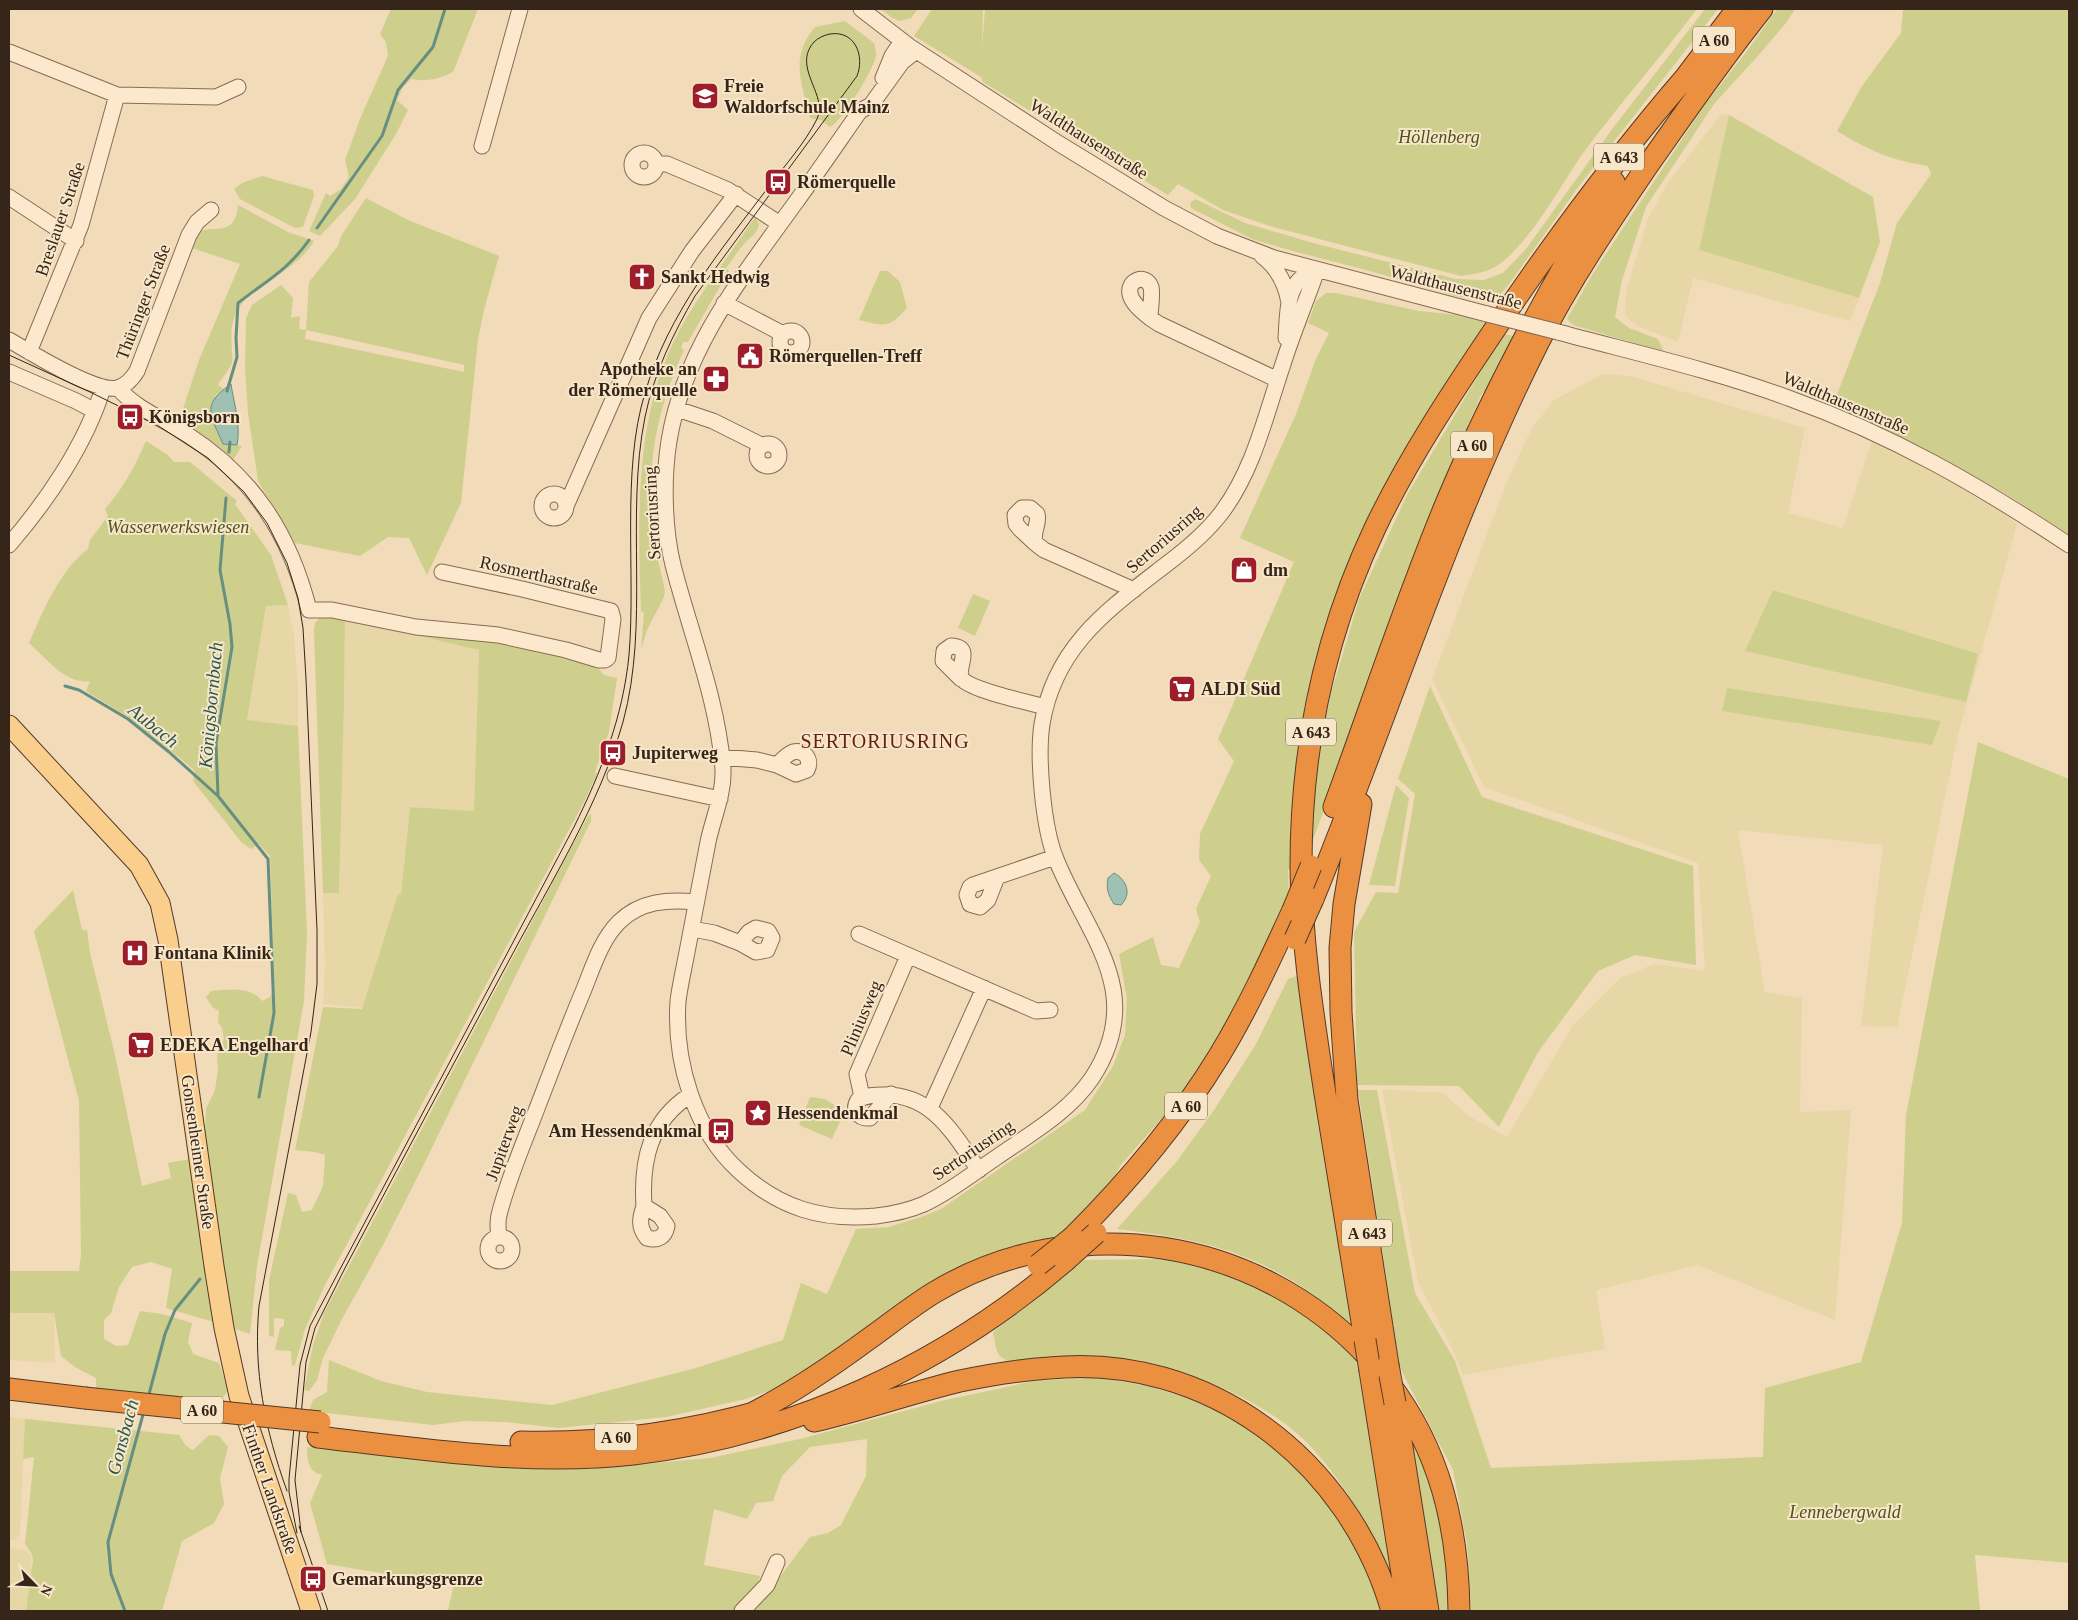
<svg xmlns="http://www.w3.org/2000/svg" width="2078" height="1620" viewBox="0 0 2078 1620" font-family="'Times New Roman',serif">
<style>
.farmland{fill:#e7d7a6}
.green{fill:#cecf8d;fill-rule:evenodd}
.water{fill:#9ec1b4;stroke:#668f81}
.lines{fill:none;stroke-linecap:round;stroke-linejoin:round}
.stream{stroke:#668f81;stroke-width:3}
.minor-casing{stroke:#896b53;stroke-width:17}
.major-casing{stroke:#553928;stroke-width:21}
.highway-casing{stroke:#553928;stroke-width:23}
.minor{stroke:#fce9cd;stroke-width:15}
.major{stroke:#face8c;stroke-width:19}
.highway{stroke:#ea9040;stroke-width:21}
.tram{stroke:#362519;stroke-width:1}
.minor-bridge-casing{stroke:#896b53;stroke-width:17;stroke-linecap:butt}
.highway-bridge-casing{stroke:#553928;stroke-width:23;stroke-linecap:butt}
.minor-bridge{stroke:#fce9cd;stroke-width:15}
.highway-bridge{stroke:#ea9040;stroke-width:21}
.labels{text-anchor:middle;stroke-width:4;stroke-linejoin:round;paint-order:stroke}
.shield{fill:#f8e6c9;stroke:#705f4e;stroke-width:1}
.shield-label{font-size:16px;font-weight:bold;fill:#362519}
.poi-label{font-size:18px;font-weight:bold;fill:#362519;stroke:#f8e6c9;text-anchor:start}
.park-label{font-size:18px;font-style:italic;fill:#4c541e;stroke:#f8e6c9}
.street-label{font-size:18px;fill:#362519;stroke:#f8e6c9}
.water-label{font-size:19px;font-style:italic;fill:#275850;stroke:#f8e6c9}
.quarter-label{font-size:20px;letter-spacing:1px;fill:#661f15;stroke:#f8e6c9}
</style>
<rect width="100%" height="100%" fill="#f1dbb9"/>
<path class="farmland" d="M1721,114L1729,115L1699,250L1859,298L1850,321L1693,278L1678,342L1637,326L1625,315L1626,292L1648,218L1666,186Z
M1603,374L1630,376L1805,428L1788,513L1843,528L1872,441L1918,463L1990,504L2017,524L1958,735L1897,1027L1861,1026L1883,845L1738,830L1765,992L1802,998L1800,1112L1851,1110L1835,1320L1698,1265L1596,1290L1605,1349L1463,1375L1455,1354L1418,1282L1382,1089L1443,1093L1467,1115L1507,1137L1573,1025L1620,978L1654,964L1705,971L1698,863L1484,787L1432,679L1508,479L1531,430L1554,400Z
M288,605L294,635L298,687V726L247,720L266,606Z
M345,616L479,650L474,811L410,807L401,894H398L363,1008L323,1004L325,966L323,893L339,892L344,705Z
M9,1313H54L55,1363L9,1360Z
M9,1417L25,1419L20,1534L15,1540L9,1541Z
M11,1547L25,1550L31,1556L32,1571L26,1611H9V1551Z"/>
<path class="green" d="M391,9H478L453,72C438,79 428,82 411,79L403,87L397,100L408,110L396,134L355,199L320,236L309,231L326,193L330,196L340,190L349,177L345,160L362,114L388,56L386,42L380,34Z
M881,9H918L911,18L900,21L892,18Z
M932,9H983L982,48L985,9H1697C1661,57 1622,101 1586,149C1561,184 1538,230 1506,259C1491,272 1480,273 1461,276L1273,227L1223,210L1178,184L1168,195L983,82L981,77L914,36Z
M1705,9H1718L1579,186L1507,287L1494,301L1455,296L1370,271L1289,250L1252,239L1191,208L1190,203L1195,199L1245,223L1313,243L1456,279L1484,280L1503,273L1526,249L1613,128Z
M1777,9H1795L1786,23L1764,49L1714,104L1646,207L1622,280L1615,317L1629,328L1658,339L1664,352L1573,325L1567,319L1592,275L1704,106L1750,47Z
M1903,9H2069V535L2011,497L1923,448L1833,405L1880,283L1897,223L1931,174L1928,166C1890,160 1870,151 1837,131L1862,86L1901,33Z
M845,21L874,43C875,47 876,51 876,55C875,68 841,123 830,127L821,120L810,118C802,83 789,58 815,27Z
M1729,115L1873,197L1880,242L1859,298L1699,250Z
M262,176L313,190L314,196L303,227L296,228L291,226L240,199L234,189L242,183Z
M366,198L408,220L499,256L484,310L478,339L461,503L427,575L409,538L388,537L360,556L295,543L258,481L248,413L245,368L246,318L252,305L281,285L293,298L291,318L300,316L299,329L306,330L309,282L338,246L341,236ZM306,330L464,365V372L305,339Z
M238,205L288,232L314,241C296,272 260,279 240,306C230,320 231,335 232,351C232,354 233,359 232,362C231,368 221,379 218,385L224,389L215,396L223,444L242,446L232,462L179,421L199,360L240,264L192,248C194,243 196,236 199,233C208,223 236,240 238,205Z
M755,217L759,224C757,236 749,237 743,245C737,252 732,260 726,268L729,271L688,342H683L681,348L684,350C660,402 645,461 654,519L650,524L665,591L664,597L647,630L641,650L644,613L641,612C638,522 634,419 676,337C698,294 729,257 755,217Z
M880,271H888L900,282L907,308C888,329 886,326 859,320Z
M1326,293H1336L1419,311L1469,316L1490,322L1325,627L1314,663L1304,707V735L1292,869L1288,870L1289,897L1246,987L1215,1044L1184,1093L1120,1166L1112,1182L1059,1238L1029,1243L991,1258L778,1388L746,1399L666,1417L558,1428L505,1422L464,1421L433,1425L309,1411L313,1400L327,1392L329,1360L381,1381L427,1392L552,1405L696,1368L783,1340L801,1283L827,1294L856,1229L889,1227L921,1217L941,1209L1085,1110L1113,1066L1125,1035L1127,999L1119,954L1153,937L1161,965L1179,968L1200,922L1196,909L1211,876L1199,860L1200,834L1234,761L1218,739L1294,562L1240,538L1296,414L1316,359L1329,333L1308,323L1316,301Z
M1503,334L1514,336L1491,388L1482,393L1436,499L1426,536L1310,848L1317,767L1330,697L1359,599L1407,495Z
M146,441L168,455L174,462H190L237,501L235,504L271,555L288,605L266,606L247,720L298,726L307,935L304,1001L257,1266L250,1334L233,1328L207,1164L205,1130L206,1109L215,1090L218,1070L217,1055L224,1039L222,1028L218,1022L219,1011L212,1007L206,997L211,991C228,990 249,985 262,1001L270,997L274,988L270,856L259,844L251,849L242,843L193,781L195,771L186,763L128,717L86,691L90,681C66,685 46,658 29,643C43,611 60,570 88,549L90,540L108,516L105,509C123,489 135,466 146,441Z
M1773,590L1978,654L1966,702L1745,651Z
M973,594L990,601L975,636L958,628Z
M323,615L345,616L344,705L339,893H323L314,631L315,623Z
M411,634L477,635L592,661L604,675L617,678L609,732L595,772L597,774L585,800L325,1285L305,1329L295,1365L292,1366L291,1351L275,1350L280,1328L284,1326V1319L274,1318V1337L269,1336V1280L288,1193L296,1195L302,1212L312,1210L323,1186L325,1155L315,1152L295,1150L323,1007L362,1009L398,894H401L410,807L474,811L479,650Z
M1430,686L1482,797L1693,866L1696,965L1635,955L1598,971L1538,1052L1499,1127L1459,1086L1357,1085L1354,932L1376,892L1398,893L1415,794L1398,779Z
M1727,688L1941,721L1932,745L1722,711Z
M1978,742L2069,779V1563L1975,1555L1980,1611H1471L1467,1544L1453,1470L1400,1368L1358,1090H1377L1415,1293L1455,1361L1491,1468L1763,1457L1765,1388L1861,1362L1902,1223L1906,1115Z
M1396,785L1409,798L1395,886L1369,885Z
M591,813V821L424,1164L383,1245L341,1321L323,1358L317,1380L309,1391L304,1390L313,1345L324,1313L587,818Z
M73,890L82,930H87L90,953L115,1055L142,1186L171,1178L168,1163L190,1159L214,1322L166,1308L172,1269L151,1262L132,1267L119,1287L111,1313L104,1320V1339L116,1346L128,1345L140,1311L162,1314L192,1323L188,1342L193,1354L219,1363L228,1391L220,1401L96,1388V1378L75,1367L61,1356L54,1313H9V1271H79L81,1255L79,1101L34,931Z
M1299,975L1353,1329C1341,1318 1329,1306 1315,1296C1253,1250 1192,1238 1117,1229L1177,1161L1214,1110L1256,1044L1288,979Z
M810,1097L825,1099L839,1108L836,1114L841,1119L832,1139L799,1125Z
M1165,1259L1218,1269L1300,1309L1353,1350L1357,1365L1381,1502L1403,1611C1382,1552 1354,1493 1311,1447C1279,1412 1222,1385 1177,1370C1136,1356 1088,1354 1046,1358C1033,1360 1012,1367 1001,1357C995,1352 995,1340 993,1332L1083,1260Z
M1099,1377L1152,1387L1200,1402L1252,1431L1298,1468L1341,1517L1366,1563L1384,1611H750L779,1578L810,1537L828,1533L841,1525L866,1476L867,1439L810,1447L782,1476L773,1501L756,1503L747,1519L714,1509L704,1565L760,1576L758,1584L732,1611H448L455,1579L449,1580L446,1584L327,1564L310,1503L322,1475C308,1472 307,1459 307,1447L482,1465L587,1469L710,1458L800,1439L941,1401L1034,1381Z
M25,1419L179,1435L186,1446L193,1450L209,1435L219,1436L228,1447L220,1478L224,1504L214,1523L182,1541L162,1611H26L33,1560L32,1554L25,1544L34,1457L23,1459Z
M1409,1438C1441,1463 1447,1570 1452,1611H1438Z"/>
<path class="water" d="M231,384C234,404 241,425 237,445L223,444C210,414 201,405 231,384Z
M1114,873C1127,880 1132,894 1121,905L1114,904C1108,895 1106,888 1108,878Z"/>
<g class="lines">
<path class="stream" d="M317,228L382,136L398,90L433,47L445,9
M227,391L237,357L236,338L238,303C266,281 288,270 309,240
M229,452L230,442
M65,686L79,690L128,719L169,752L218,796L268,859L274,1013L259,1097
M218,795L216,743L232,647L230,624L220,570L226,498
M148,1398L165,1334L175,1310L200,1279
M125,1611L111,1574L108,1542L144,1411"/>
<g class="minor-casing">
<path id="minor" d="M861,9L909,46L1058,143L1164,208L1217,236L1274,258L1487,314
M916,51L902,62L871,105L860,111C839,141 818,172 796,202C742,277 684,348 669,441C663,478 664,529 673,565C690,632 718,700 723,770C724,794 713,818 708,842C701,879 694,915 687,952C684,968 680,985 678,1001C674,1061 694,1130 739,1171C779,1208 822,1221 876,1216C893,1214 908,1211 924,1204C950,1192 973,1173 997,1157C1030,1134 1069,1112 1092,1078C1148,992 1087,936 1056,859C1043,828 1037,757 1042,724C1055,645 1109,609 1168,563C1188,548 1207,532 1222,512C1254,469 1266,414 1283,364C1293,332 1306,302 1317,270
M9,52L117,95L216,97L238,87
M883,78L892,56L902,41
M482,146L520,9
M632 165a12 12 0 1 1 24 0a12 12 0 1 1-24 0Z
M656,164H667L728,190L780,224
M9,197L76,241
M1262,256C1278,268 1286,284 1289,303
M724,303L783,334
M1150,318C1143,312 1132,304 1130,294C1127,280 1146,273 1151,287C1153,294 1150,309 1150,318L1159,324L1278,380
M780 342a11 11 0 1 1 22 0a11 11 0 1 1-22 0Z
M1558,332C1636,353 1716,371 1791,399C1892,435 1980,486 2069,545
M1286,338C1288,311 1285,278 1317,270
M9,340C30,352 95,393 117,388C126,386 132,379 137,371L189,235L197,222L211,210
M29,352L81,225L117,95
M9,372L76,401L93,410
M118,388C136,409 165,420 188,435C253,477 290,534 309,610H332L416,627L498,635L566,650L599,660H605L608,658L613,619L611,611L522,589L442,572
M677,409L713,421L761,445
M757 455a11 11 0 1 1 22 0a11 11 0 1 1-22 0Z
M542 506a12 12 0 1 1 24 0a12 12 0 1 1-24 0Z
M566,506L649,318L692,251L736,194
M1035,543L1020,529L1016,524L1015,515L1022,508H1030L1037,514C1040,524 1032,530 1035,543L1044,550L1134,590
M9,545C47,501 86,444 103,388
M961,679L943,661L944,651L951,646C976,647 953,670 963,680C975,691 1027,702 1045,707
M721,757L757,760L777,765L796,774L807,770C812,760 805,749 793,752C787,754 781,761 777,765
M615,776L720,799
M997,877L988,900L980,907L970,904L967,895L970,887L973,885L1055,857
M692,929L714,933L740,943L756,952L767,950L772,938L768,931L756,928L749,932L740,943
M859,934L1036,1011L1050,1010
M891,1094L870,1118C859,1119 852,1110 858,1100C866,1095 875,1095 884,1095C933,1094 954,1135 979,1170
M862,1097L857,1074L908,956
M930,1108L984,988
M644,1206C640,1218 638,1227 647,1238C658,1241 665,1237 667,1226L660,1216L644,1206C641,1160 650,1121 690,1095
M499,1237C498,1229 497,1223 499,1215C508,1179 523,1145 536,1111C551,1072 566,1032 582,994C592,970 600,941 619,922C640,901 668,899 696,902
M488 1249a12 12 0 1 1 24 0a12 12 0 1 1-24 0Z
M742,1611L767,1585L777,1562"/>
</g>
<g class="major-casing">
<path id="major" d="M9,725L139,865L160,903L168,940L214,1266L224,1328L239,1396L311,1611"/>
</g>
<g class="highway-casing">
<path id="highway" d="M1682,82L1737,9
M1361,804L1344,904L1340,948L1341,1012L1347,1100L1388,1365
M1334,807C1371,707 1404,605 1445,506C1492,393 1550,286 1614,182
M1313,899C1389,714 1448,522 1538,343C1569,282 1608,224 1646,168C1684,114 1721,60 1762,9
M1073,1237C1128,1182 1178,1123 1219,1056C1247,1010 1270,960 1293,910
M1365,1340C1352,1260 1339,1180 1326,1100C1314,1022 1301,944 1301,865C1301,749 1325,634 1375,528C1409,457 1453,391 1497,326C1557,237 1620,153 1690,72
M1370,1371L1408,1611
M1388,1382C1440,1450 1458,1526 1459,1611
M9,1389L85,1398
M1395,1403L1428,1611
M753,1413C794,1392 832,1366 870,1338C891,1323 912,1306 935,1292C1076,1208 1258,1237 1369,1358
M814,1421C863,1410 910,1393 960,1381C989,1375 1019,1370 1049,1368C1208,1352 1349,1461 1392,1611
M318,1437C420,1449 530,1466 633,1454C792,1436 944,1365 1065,1261
M521,1442C603,1444 687,1432 765,1410"/>
</g>
<use href="#minor" class="minor"/>
<use href="#major" class="major"/>
<use href="#highway" class="highway"/>
<path class="tram" d="M9,355L90,392L157,425L208,458L244,492L267,523L287,563L298,598L303,628L306,679L317,930V984L311,1032L259,1306C253,1370 265,1430 287,1491
M299,1526L328,1611
M297,1533L289,1492V1479L300,1365L310,1326L574,827C601,772 623,717 629,655C636,572 621,471 645,393C668,313 721,250 770,185C786,164 805,143 817,119C819,114 820,109 819,104C816,84 796,62 814,42C818,38 824,35 830,34C855,30 865,56 857,76L695,296C673,334 654,373 645,417C625,517 650,623 623,722C599,805 552,880 512,955C456,1059 400,1164 345,1268L315,1328L306,1362L295,1480L301,1532"/>
<g class="minor-bridge-casing">
<path id="minor-bridge" d="M1487,314L1558,332"/>
</g>
<g class="highway-bridge-casing">
<path id="highway-bridge" d="M1293,910L1311,866
M1295,939L1313,899
M1065,1261L1096,1233
M1038,1265L1073,1237
M1365,1340L1370,1371
M1388,1365L1395,1403
M85,1398L320,1422"/>
</g>
<use href="#minor-bridge" class="minor-bridge"/>
<use href="#highway-bridge" class="highway-bridge"/>
</g>
<defs>
<g id="school-square" transform="scale(1.4375)"><rect x="-9" y="-9" width="18" height="18" rx="4" fill="#9d1e2a" stroke="#f8e6c9"/><path d="M0-5L7-2L0 1L-7-2ZM-4 1L0 2.5L4 1V4Q0 6-4 4Z" fill="#fff"/></g>
<g id="bus-square" transform="scale(1.4375)"><rect x="-9" y="-9" width="18" height="18" rx="4" fill="#9d1e2a" stroke="#f8e6c9"/><path d="M-5-6H5V4H4V6H2V4H-2V6H-4V4H-5ZM-3.5-4V0h7V-4ZM-3.5 1.2v1.5H-2V1.2ZM2 1.2v1.5H3.5V1.2Z" fill="#fff"/></g>
<g id="church-square" transform="scale(1.4375)"><rect x="-9" y="-9" width="18" height="18" rx="4" fill="#9d1e2a" stroke="#f8e6c9"/><path d="M-1.2-6h2.4v3.5h3.3v2.4h-3.3V6h-2.4V-.1h-3.3v-2.4h3.3Z" fill="#fff"/></g>
<g id="civic-square" transform="scale(1.4375)"><rect x="-9" y="-9" width="18" height="18" rx="4" fill="#9d1e2a" stroke="#f8e6c9"/><path d="M-.6-6.5H3V-4.5H.6V-3L4-1V1h2V6H-6V1h2V-1L-.6-3ZM-1.2 2.5V6h2.4V2.5Z" fill="#fff"/></g>
<g id="pharmacy-square" transform="scale(1.4375)"><rect x="-9" y="-9" width="18" height="18" rx="4" fill="#9d1e2a" stroke="#f8e6c9"/><path d="M-2-6h4v4h4v4h-4v4h-4v-4h-4v-4h4Z" fill="#fff"/></g>
<g id="shop-square" transform="scale(1.4375)"><rect x="-9" y="-9" width="18" height="18" rx="4" fill="#9d1e2a" stroke="#f8e6c9"/><path d="M-5-2.5h2.3a2.7 3.5 0 0 1 5.4 0H5L5.5 6h-11ZM-1.5-2.5h3a1.5 2.3 0 0 0-3 0Z" fill="#fff"/></g>
<g id="supermarket-square" transform="scale(1.4375)"><rect x="-9" y="-9" width="18" height="18" rx="4" fill="#9d1e2a" stroke="#f8e6c9"/><path d="M-6-5.5h2.5l.6 2H6L4.5 2H-2.5L-4.4-4H-6ZM-1.5 3.2a1.3 1.3 0 1 0 .1 0ZM3 3.2a1.3 1.3 0 1 0 .1 0Z" fill="#fff"/></g>
<g id="hospital-square" transform="scale(1.4375)"><rect x="-9" y="-9" width="18" height="18" rx="4" fill="#9d1e2a" stroke="#f8e6c9"/><path d="M-5-5h3v3.5h4V-5h3V5h-3V1.5h-4V5h-3Z" fill="#fff"/></g>
<g id="sight-square" transform="scale(1.4375)"><rect x="-9" y="-9" width="18" height="18" rx="4" fill="#9d1e2a" stroke="#f8e6c9"/><path d="M0-6L1.8-2.2L6-1.7L2.9 1.2L3.7 5.4L0 3.3L-3.7 5.4L-2.9 1.2L-6-1.7L-1.8-2.2Z" fill="#fff"/></g>
</defs>
<g fill-rule="evenodd">
<use href="#school-square" x="705" y="96"/>
<use href="#bus-square" x="778" y="182"/>
<use href="#church-square" x="642" y="277"/>
<use href="#civic-square" x="750" y="356"/>
<use href="#pharmacy-square" x="716" y="379"/>
<use href="#bus-square" x="130" y="417"/>
<use href="#shop-square" x="1244" y="570"/>
<use href="#supermarket-square" x="1182" y="689"/>
<use href="#bus-square" x="613" y="753"/>
<use href="#hospital-square" x="135" y="953"/>
<use href="#supermarket-square" x="141" y="1045"/>
<use href="#sight-square" x="758" y="1113"/>
<use href="#bus-square" x="721" y="1131"/>
<use href="#bus-square" x="313" y="1579"/>
</g>
<g class="labels">
<g class="shield">
<rect x="1693" y="26.5" width="42" height="27" rx="4"/>
<rect x="1594" y="143.5" width="50" height="27" rx="4"/>
<rect x="1451" y="431.5" width="42" height="27" rx="4"/>
<rect x="1286" y="718.5" width="50" height="27" rx="4"/>
<rect x="1165" y="1092.5" width="42" height="27" rx="4"/>
<rect x="1342" y="1219.5" width="50" height="27" rx="4"/>
<rect x="181" y="1396.5" width="42" height="27" rx="4"/>
<rect x="595" y="1423.5" width="42" height="27" rx="4"/>
</g>
<g class="shield-label">
<text x="1714" y="46">A 60</text>
<text x="1619" y="163">A 643</text>
<text x="1472" y="451">A 60</text>
<text x="1311" y="738">A 643</text>
<text x="1186" y="1112">A 60</text>
<text x="1367" y="1239">A 643</text>
<text x="202" y="1416">A 60</text>
<text x="616" y="1443">A 60</text>
</g>
<g class="poi-label">
<text x="724" y="92">Freie<tspan x="724" dy="21">Waldorfschule Mainz</tspan></text>
<text x="797" y="188">Römerquelle</text>
<text x="661" y="283">Sankt Hedwig</text>
<text x="769" y="362">Römerquellen-Treff</text>
<text x="697" y="375" text-anchor="end">Apotheke an<tspan x="697" dy="21">der Römerquelle</tspan></text>
<text x="149" y="423">Königsborn</text>
<text x="1263" y="576">dm</text>
<text x="1201" y="695">ALDI Süd</text>
<text x="632" y="759">Jupiterweg</text>
<text x="154" y="959">Fontana Klinik</text>
<text x="160" y="1051">EDEKA Engelhard</text>
<text x="777" y="1119">Hessendenkmal</text>
<text x="702" y="1137" text-anchor="end">Am Hessendenkmal</text>
<text x="332" y="1585">Gemarkungsgrenze</text>
</g>
<g class="park-label">
<text x="1439" y="143">Höllenberg</text>
<text x="178" y="533">Wasserwerkswiesen</text>
<text x="1845" y="1518">Lennebergwald</text>
</g>
<g class="street-label">
<text transform="translate(1089 139) rotate(32)" y="6">Waldthausenstraße</text>
<text transform="translate(60 219) rotate(-71)" y="6">Breslauer Straße</text>
<text transform="translate(1456 287) rotate(14)" y="6">Waldthausenstraße</text>
<text transform="translate(143 302) rotate(-69)" y="6">Thüringer Straße</text>
<text transform="translate(1846 403) rotate(23)" y="6">Waldthausenstraße</text>
<text transform="translate(652 513) rotate(-93)" y="6">Sertoriusring</text>
<text transform="translate(1164 539) rotate(-41)" y="6">Sertoriusring</text>
<text transform="translate(539 575) rotate(13)" y="6">Rosmerthastraße</text>
<text transform="translate(861 1018) rotate(-67)" y="6">Pliniusweg</text>
<text transform="translate(504 1143) rotate(-70)" y="6">Jupiterweg</text>
<text transform="translate(973 1150) rotate(-34)" y="6">Sertoriusring</text>
<text transform="translate(198 1152) rotate(82)" y="6">Gonsenheimer Straße</text>
<text transform="translate(270 1489) rotate(71)" y="6">Finther Landstraße</text>
</g>
<g class="water-label">
<text transform="translate(210 705) rotate(-85)" y="7">Königsbornbach</text>
<text transform="translate(154 725) rotate(39)" y="7">Aubach</text>
<text transform="translate(122 1437) rotate(-75)" y="7">Gonsbach</text>
</g>
<g class="quarter-label">
<text x="885" y="748">SERTORIUSRING</text>
</g>
</g>
<rect width="2078" height="1620" fill="none" stroke="#362519" stroke-width="20"/>
<g transform="translate(35 1585) rotate(114)" stroke="#f8e6c9" stroke-width="4" paint-order="stroke">
<path d="M0-4L9 19L0 12L-9 19Z" fill="#362519"/>
<text y="-8" font-size="14" font-weight="bold" text-anchor="middle" fill="#362519">N</text>
</g>
</svg>
